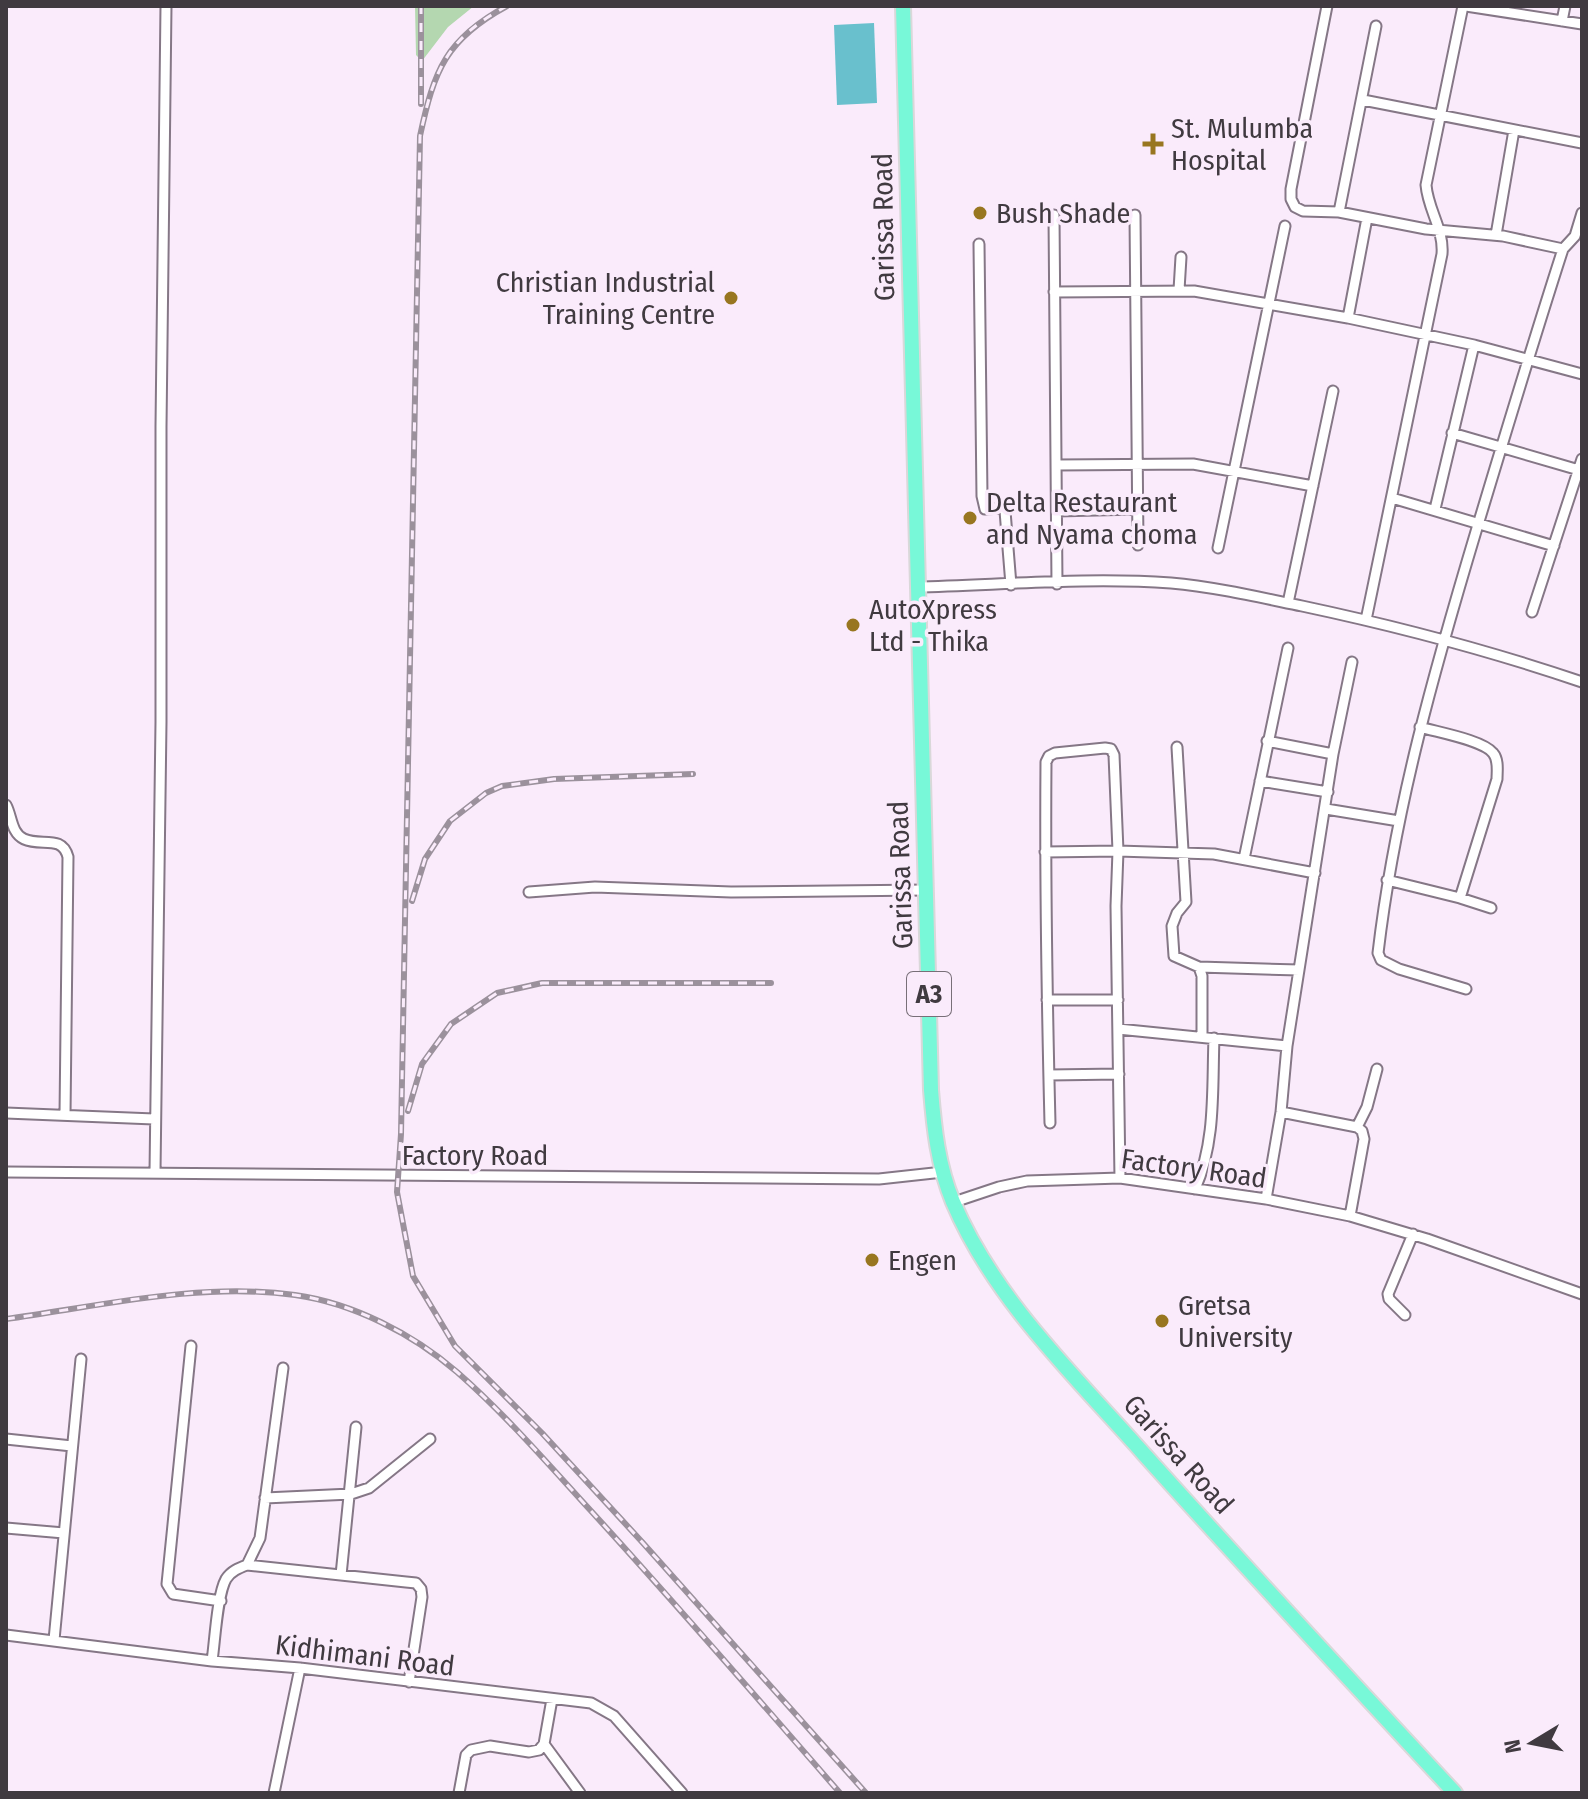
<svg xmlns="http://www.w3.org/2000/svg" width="1588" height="1799" viewBox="0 0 1588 1799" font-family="'Fira Sans Condensed',sans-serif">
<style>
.green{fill:#b4d7b0}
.water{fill:#69c0cd}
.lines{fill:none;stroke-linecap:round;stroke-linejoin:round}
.minor-casing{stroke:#857786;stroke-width:13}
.trunk-casing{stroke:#d9d8d9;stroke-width:18}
.minor{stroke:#fff;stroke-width:9}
.trunk{stroke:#78f8d8;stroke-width:14}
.rail-casing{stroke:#9b919c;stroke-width:6}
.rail{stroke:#faebfb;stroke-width:3;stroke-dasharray:9;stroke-linecap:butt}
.poi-dot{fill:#987620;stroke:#faebfb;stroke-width:3}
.labels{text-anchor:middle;stroke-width:7;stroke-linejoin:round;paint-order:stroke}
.shield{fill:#faebfb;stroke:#786f78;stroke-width:2}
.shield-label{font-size:26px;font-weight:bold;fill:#403a40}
.poi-label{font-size:28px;fill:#403a40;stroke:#faebfb;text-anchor:start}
.street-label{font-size:28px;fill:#403a40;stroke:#faebfb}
</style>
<rect width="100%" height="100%" fill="#faebfb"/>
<path class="green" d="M415,6H474L448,27L422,61L416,55Z"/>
<path class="water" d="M874,23L877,103L837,105L834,25Z"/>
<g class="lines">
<g class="minor-casing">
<path id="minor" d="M1327,6L1291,189V199L1295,207L1303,211L1339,212L1426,229L1503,236L1563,249
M1466,6L1582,24
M1562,21L1565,6
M1363,100L1582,143
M1339,212L1376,26
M1054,215L1057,584
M1135,215L1138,545
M1496,235L1514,130
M979,244L982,496L985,509L1002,508L1005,511L1011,585
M1179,290L1181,257
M1054,292L1194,291L1348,318L1367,218
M1348,318L1474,345L1582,374
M1452,433L1579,470
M1057,465L1193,464L1313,486
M1392,498L1554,546
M1435,509L1474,345
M1057,511L1137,509
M1218,548L1285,226
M916,587C1000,585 1087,577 1171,583C1215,587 1258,597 1302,606C1396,626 1491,651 1582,682
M1288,603L1333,391
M1532,612L1582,459
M1366,620L1442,254C1444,229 1428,210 1426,185L1463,6
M1267,741L1333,754
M1177,747L1186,902L1177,913L1172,926L1174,956L1199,967L1299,970
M1260,781L1328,792
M6,805C12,816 11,833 24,839C41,847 62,834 68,857L65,1115
M1326,809L1399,821
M1045,852L1118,851L1114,755L1111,749L1105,748L1055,753L1049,756L1046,762C1045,882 1047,1002 1050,1123
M1244,859L1288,648
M1387,880L1460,898L1497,779C1497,771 1499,760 1493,753C1483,740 1436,732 1420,727
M529,892L595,887L731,892L927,890
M1460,898L1491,908
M1199,967L1202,976V1037
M1466,989L1399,969L1381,960L1378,953C1395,808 1435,668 1477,528C1505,435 1533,342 1563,249L1575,236L1582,213
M1047,1000H1118
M1118,1029L1287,1046
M1049,1075L1119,1074
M1281,1112L1357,1127L1362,1131L1364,1139L1350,1216
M6,1113L154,1119
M1357,1127L1367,1107L1377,1069
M6,1172L879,1179L943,1172
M155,1172L161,722V427L166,6
M1120,1178L1116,906L1118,851L1214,854L1315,873
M1195,1189C1216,1142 1212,1089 1214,1038
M1266,1199L1281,1112L1287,1046L1333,754L1352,662
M954,1202L999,1187L1027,1181L1120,1178L1266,1199L1350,1216L1427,1239L1582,1294
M1405,1315L1389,1299L1388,1294L1413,1234
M191,1346L167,1584L173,1594L221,1601
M6,1439L72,1446
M265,1498L351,1494L369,1488L430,1439
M6,1528L64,1533
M247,1565L260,1538L283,1368
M341,1575L356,1427
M6,1635L212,1661L300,1668L591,1703L614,1716L682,1793
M54,1640L81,1359
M212,1661C215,1641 217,1595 226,1579C231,1571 239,1568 247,1565L406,1582L416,1583L421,1589L422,1597L409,1682
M544,1744L580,1793
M274,1793L300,1668
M459,1793L466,1755L471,1750L490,1746L529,1752L539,1750L544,1744L552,1699"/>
</g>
<g class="trunk-casing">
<path id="trunk" d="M903,6L931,1090C934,1128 938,1166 953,1202C994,1299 1074,1375 1143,1453C1245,1567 1350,1680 1455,1793"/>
</g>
<use href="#minor" class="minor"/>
<use href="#trunk" class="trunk"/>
<g class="rail-casing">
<path id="rail" d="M507,6C446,39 434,70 420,136L405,920L401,1134L397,1192L413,1276L455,1346L542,1433L643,1543L866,1793
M421,104V6
M412,901L425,859L450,821L486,793L502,786L554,779L693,774
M408,1111L422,1064L451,1024L497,993L542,983H771
M6,1319C100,1306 200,1282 295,1295C353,1303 413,1334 457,1372C505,1414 548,1464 592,1512C676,1604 758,1699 840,1793"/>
</g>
<use href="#rail" class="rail"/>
</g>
<g class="poi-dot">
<path d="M1149 132h8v8h8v8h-8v8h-8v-8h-8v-8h8z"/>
<circle cx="980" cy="213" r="8"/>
<circle cx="731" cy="298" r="8"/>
<circle cx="970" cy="518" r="8"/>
<circle cx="853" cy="625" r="8"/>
<circle cx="872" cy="1260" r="8"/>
<circle cx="1162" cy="1321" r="8"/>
</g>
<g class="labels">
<rect class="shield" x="907" y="972" width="44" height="44" rx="6"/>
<g class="shield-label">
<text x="929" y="1003">A3</text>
</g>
<g class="poi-label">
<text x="1171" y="138">St. Mulumba<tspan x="1171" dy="32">Hospital</tspan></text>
<text x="996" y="223">Bush Shade</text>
<text x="715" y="292" text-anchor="end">Christian Industrial<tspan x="715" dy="32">Training Centre</tspan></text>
<text x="986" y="512">Delta Restaurant<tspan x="986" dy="32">and Nyama choma</tspan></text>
<text x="869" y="619">AutoXpress<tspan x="869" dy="32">Ltd - Thika</tspan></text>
<text x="888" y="1270">Engen</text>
<text x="1178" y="1315">Gretsa<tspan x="1178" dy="32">University</tspan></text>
</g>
<g class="street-label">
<text transform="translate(883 227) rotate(-91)" y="10">Garissa Road</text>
<text transform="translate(900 875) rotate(-92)" y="10">Garissa Road</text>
<text x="475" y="1165">Factory Road</text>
<text transform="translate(1194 1168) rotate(8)" y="10">Factory Road</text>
<text transform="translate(1179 1454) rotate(48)" y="10">Garissa Road</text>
<text transform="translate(365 1655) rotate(7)" y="10">Kidhimani Road</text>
</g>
</g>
<rect width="1588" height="1799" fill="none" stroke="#403a40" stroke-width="16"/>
<g transform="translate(1532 1743) rotate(260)" stroke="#faebfb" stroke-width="6" paint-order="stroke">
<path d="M0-6L14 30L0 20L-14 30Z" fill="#403a40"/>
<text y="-12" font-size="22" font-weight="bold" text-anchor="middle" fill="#403a40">N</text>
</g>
</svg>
